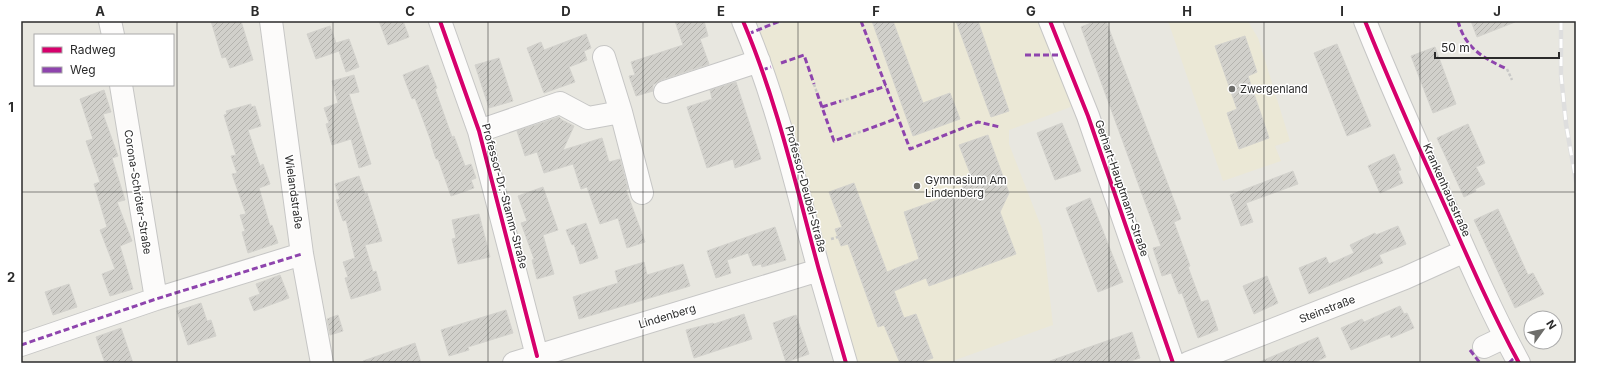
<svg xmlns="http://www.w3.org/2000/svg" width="1597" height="384" viewBox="0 0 1597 384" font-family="Inter,sans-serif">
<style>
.education{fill:#ebe8d6}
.building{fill:url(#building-hatch);stroke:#d3d2cd}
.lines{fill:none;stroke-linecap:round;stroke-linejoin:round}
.minor-casing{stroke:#c6c6c5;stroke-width:24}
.path{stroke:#c8c8c7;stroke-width:2.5;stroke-dasharray:3 2;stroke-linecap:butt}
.minor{stroke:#fcfbfa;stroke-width:22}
.rail-casing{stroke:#dedede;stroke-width:4.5}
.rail{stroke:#fff;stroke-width:3;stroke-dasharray:9;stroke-linecap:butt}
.quiet{stroke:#8e44ad;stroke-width:3;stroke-dasharray:6 3;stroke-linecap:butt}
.cycleway-casing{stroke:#fff;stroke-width:6}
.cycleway{stroke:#d6006c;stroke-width:4}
.grid{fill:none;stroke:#2b2b2b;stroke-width:1;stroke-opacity:0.55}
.poi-dot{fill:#6d6d6a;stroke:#fff;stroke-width:1.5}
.labels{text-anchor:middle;stroke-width:3;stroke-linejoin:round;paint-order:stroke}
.poi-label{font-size:11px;fill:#2b2b2b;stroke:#fff;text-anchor:start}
.street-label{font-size:11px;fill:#2b2b2b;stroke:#fff}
.neatline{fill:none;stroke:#2b2b2b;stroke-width:1.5}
.grid-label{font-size:13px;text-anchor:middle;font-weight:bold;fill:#2b2b2b}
</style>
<defs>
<pattern id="building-hatch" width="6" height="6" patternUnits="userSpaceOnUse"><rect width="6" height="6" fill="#d1d0cb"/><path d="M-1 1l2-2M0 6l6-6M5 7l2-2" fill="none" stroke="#b4b3ae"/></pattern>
</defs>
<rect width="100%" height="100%" fill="#e8e7e0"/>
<path class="education" d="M787,21H1039L1073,106L1009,130V144L1042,229L1053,325L947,363H858L792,127L759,32Z
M1168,21H1247L1249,23L1258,38L1290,141L1275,146L1281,161L1223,181Z"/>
<path class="building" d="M211,21H241L253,60L230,68L226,57L222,58Z
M379,21H403L409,37L388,45Z
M675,21H704L708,36L700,39L709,64L661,80L653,85V91L636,96L629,76L635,75L631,62L683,45Z
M872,21H893L923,103L950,93L960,119L913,136Z
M956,21H978L1009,111L991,117Z
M1096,21H1106L1181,219L1174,222L1190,266L1188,267L1201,302L1208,300L1218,330L1198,338L1182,293L1179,294L1171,273L1162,276L1153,248L1161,246L1081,27Z
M1471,21H1515V22L1477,37Z
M330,26L336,43L349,39L359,67L346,72L339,51L316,59L307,34Z
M586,34L591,48L584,51L587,60L569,67L575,82L544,93L527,48L541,42L544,50Z
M1245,36L1257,72L1248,76L1269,138L1239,149L1227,113L1237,109L1215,46Z
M1337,44L1371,126L1347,136L1314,53Z
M1435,47L1456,104L1433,113L1411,56Z
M499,58L513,101L489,108L475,65Z
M428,65L437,88L435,89L452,137L454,136L465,166L471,164L476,178L471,180L474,188L451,196L438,159H436L431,144H432L415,98L412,99L403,75Z
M354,75L359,92L349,94L371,164L359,168L351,139L332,145L326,124L329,123L324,108L338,103L332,81Z
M736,82L761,159L735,168L733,159L707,168L687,107L712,99L710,90Z
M104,90L111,112L103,114L118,156L112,158L125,200L117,202L132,241L120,246L133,289L110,296L102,274L115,269L100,230L107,227L94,184L100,182L86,141L93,139L80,99Z
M251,104V107L255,106L261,126L248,130L260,166L263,164L270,184L259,188L270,226L272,225L278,243L248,253L242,232L245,231L240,215L246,214L232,174L237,173L231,156L236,155L224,115L227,114L226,111Z
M559,117L562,120L574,126L563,150L602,138L609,162L620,159L628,189L626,190L645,242L627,248L618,218L600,224L587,187L581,189L573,164L544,173L537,152L525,156L517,131Z
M1062,123L1081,171L1055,180L1037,133Z
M1468,124L1485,163L1476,167L1485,184L1475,189L1476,191L1464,197L1437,138Z
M988,135L1009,193L1000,212L1016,254L929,286L926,278L894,291L904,318L916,314L933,358L919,363H900L884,325L878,327L848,244L841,246L835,229L842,227L829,192L854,183L887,272L919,259L904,212L960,192L970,173L959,145Z
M1394,154L1401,170L1398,171L1403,183L1380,193L1368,166Z
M1293,171L1298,184L1246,203L1253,222L1241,226L1230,195Z
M359,176L365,194L367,193L382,241L365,245L373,272L376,271L381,290L351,299L345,278L348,277L343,262L355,258L346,220L343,221L336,200L340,199L335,184Z
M543,187L558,230L543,235L554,274L537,279L532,260L534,259L521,223L527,221L518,196Z
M1090,198L1123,282L1098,292L1066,208Z
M1498,209L1528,275L1533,273L1544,294L1515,308L1474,220Z
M479,214L490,257L458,264L452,239L456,238L452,220Z
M586,223L598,258L580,264L574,244L572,245L566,230Z
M1398,226L1406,244L1379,255L1383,263L1309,294L1299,268L1326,257L1329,264L1354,253L1350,245L1375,233L1376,235Z
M775,227L786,260L762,267L761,264L753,266L748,253L727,260L731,273L716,278L707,251Z
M644,262L647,275L683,264L690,286L579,319L573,297L618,283L615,271Z
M280,275L289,298L254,311L249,298L260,294L256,284Z
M1267,276L1278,303L1254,314L1243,286Z
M69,284L77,307L53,315L45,292Z
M201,303L207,321L211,320L216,336L188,345L177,311Z
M1400,306L1404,314L1407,313L1414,328L1391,338L1390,334L1351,350L1341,328L1362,319L1364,322Z
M506,310L513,333L468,347L469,350L449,356L441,330Z
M744,314L752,339L694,358L686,330L713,323L714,324Z
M338,315L343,331L330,335L327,319Z
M796,315L809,354L786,362L773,323Z
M121,328L133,363H105L96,337Z
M1132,332L1140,358L1124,363H1050V361Z
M1318,337L1326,357L1313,363H1257Z
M415,343L421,363H363V361Z"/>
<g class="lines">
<g class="minor-casing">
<path id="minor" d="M110,21L113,35
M271,21L302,254L322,363
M440,21L479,131L537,356
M743,21C777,101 796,186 819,270C828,301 837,332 846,363
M1050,21L1088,116L1173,363
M1365,21C1391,86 1420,151 1449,215C1471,265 1493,315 1519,363
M604,57L621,112
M121,85L156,299
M665,92L759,61
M479,131L560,103L588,118L621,112L642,193
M21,345L156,299L302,254
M1484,347L1505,337
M514,363L819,270
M1188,363L1405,278L1465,251"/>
</g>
<path class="path" d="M1507,69L1512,80
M814,84L817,93
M841,101L851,98
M853,134L863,131
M831,239L838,237"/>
<use href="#minor" class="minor"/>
<g class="rail-casing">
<path id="rail" d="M1561,21V74L1566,124L1576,181"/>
</g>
<use href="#rail" class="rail"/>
<path class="quiet" d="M861,21L910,149L978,122L1000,127
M1458,21C1465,48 1483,58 1507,69
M748,34L780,21
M1025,55H1064
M781,63L804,55L814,84
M762,70L771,67
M817,93L834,141L853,134
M851,98L886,86
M822,107L841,101
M863,131L898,118
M21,345L156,299L302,254
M1470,350L1480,363
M1509,363L1515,357"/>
<g class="cycleway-casing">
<path id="cycleway" d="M440,21L479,131L537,356
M743,21C777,101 796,186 819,270C828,301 837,332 846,363
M1050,21L1088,116L1173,363
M1365,21C1391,86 1420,151 1449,215C1471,265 1493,315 1519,363"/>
</g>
<use href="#cycleway" class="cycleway"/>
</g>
<path class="grid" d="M177,21V363M333,21V363M488,21V363M643,21V363M798,21V363M954,21V363M1109,21V363M1264,21V363M1420,21V363M21,192H1576"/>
<g class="poi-dot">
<circle cx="1232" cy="89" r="4"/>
<circle cx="917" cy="186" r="4"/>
</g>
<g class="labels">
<g class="poi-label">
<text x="1240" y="93">Zwergenland</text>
<text x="925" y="184">Gymnasium Am<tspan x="925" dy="13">Lindenberg</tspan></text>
</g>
<g class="street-label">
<text transform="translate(1122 188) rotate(71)" y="4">Gerhart-Hauptmann-Straße</text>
<text transform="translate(806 189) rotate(75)" y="4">Professor-Deubel-Straße</text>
<text transform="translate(1447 190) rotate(66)" y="4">Krankenhausstraße</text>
<text transform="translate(138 192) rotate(81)" y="4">Corona-Schröter-Straße</text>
<text transform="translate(294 192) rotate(82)" y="4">Wielandstraße</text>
<text transform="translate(505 196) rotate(75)" y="4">Professor-Dr.-Stamm-Straße</text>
<text transform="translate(1327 309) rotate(-21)" y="4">Steinstraße</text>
<text transform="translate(667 316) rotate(-17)" y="4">Lindenberg</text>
</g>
</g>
<rect width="1597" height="384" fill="none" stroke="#ffffff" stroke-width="44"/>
<rect x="34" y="34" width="140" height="52" fill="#ffffff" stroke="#aaaaaa"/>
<rect x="42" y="47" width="20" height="6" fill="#d6006c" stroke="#aaaaaa"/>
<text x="70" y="54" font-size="12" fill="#2b2b2b">Radweg</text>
<rect x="42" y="67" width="20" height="6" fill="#8e44ad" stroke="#aaaaaa"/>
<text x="70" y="74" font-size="12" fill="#2b2b2b">Weg</text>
<g transform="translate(1543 330) rotate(57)"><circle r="19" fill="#ffffff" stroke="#aaaaaa"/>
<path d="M0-3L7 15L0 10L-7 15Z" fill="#6d6d6a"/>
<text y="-6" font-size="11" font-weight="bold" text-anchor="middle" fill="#2b2b2b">N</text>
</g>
<path d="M1435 52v6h124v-6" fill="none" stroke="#2b2b2b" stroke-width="2"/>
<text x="1441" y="52" font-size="12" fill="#2b2b2b" stroke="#ffffff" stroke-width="3" paint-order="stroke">50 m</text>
<rect x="22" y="22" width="1553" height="340" class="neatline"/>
<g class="grid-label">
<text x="100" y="16">A</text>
<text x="255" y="16">B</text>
<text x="410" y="16">C</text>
<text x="566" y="16">D</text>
<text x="721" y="16">E</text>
<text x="876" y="16">F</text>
<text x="1031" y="16">G</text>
<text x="1187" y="16">H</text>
<text x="1342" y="16">I</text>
<text x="1497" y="16">J</text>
<text x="11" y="112">1</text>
<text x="11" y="282">2</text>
</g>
</svg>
